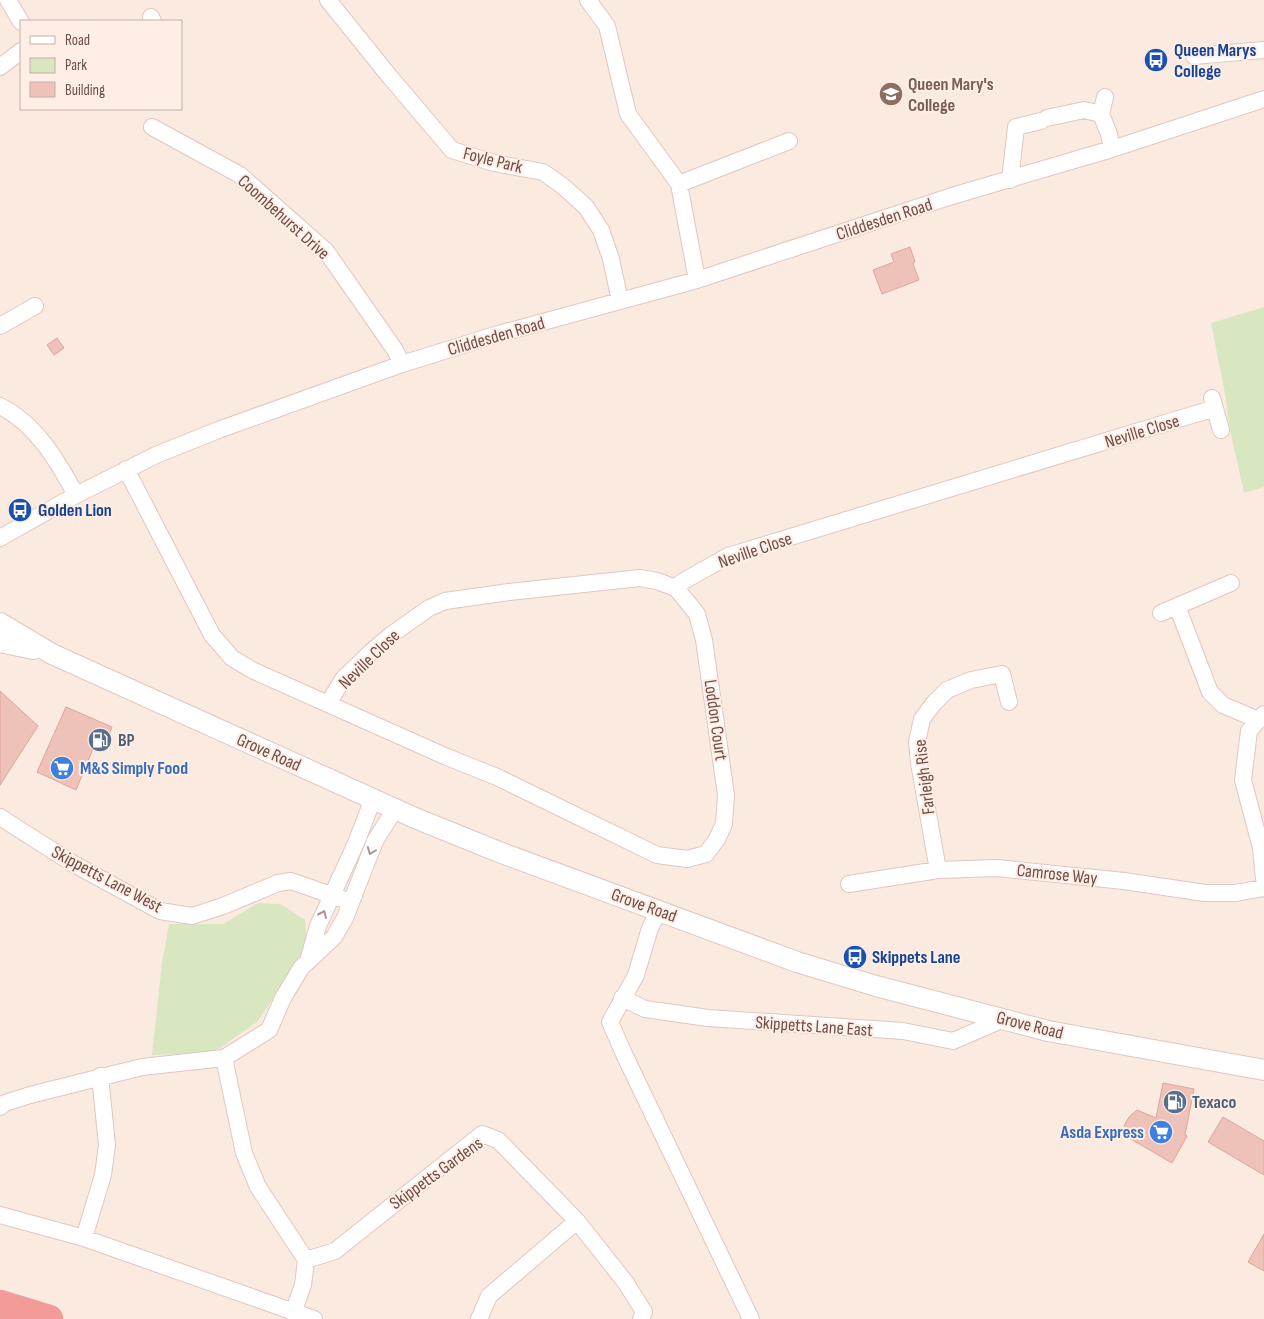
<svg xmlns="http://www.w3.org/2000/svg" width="1264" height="1319" viewBox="0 0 1264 1319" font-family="'Sofia Sans Condensed',sans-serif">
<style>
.green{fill:#d9e7c0}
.building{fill:#eec1b9;stroke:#e0a49a}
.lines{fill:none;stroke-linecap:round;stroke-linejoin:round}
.minor-casing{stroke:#e0c7c0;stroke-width:18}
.tertiary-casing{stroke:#e0c7c0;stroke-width:22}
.motorway-casing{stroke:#d4cac8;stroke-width:29}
.minor{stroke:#fff;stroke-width:16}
.tertiary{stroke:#fff;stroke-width:20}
.motorway{stroke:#f29b99;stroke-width:28}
.oneway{stroke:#a99492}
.labels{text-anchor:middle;stroke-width:4;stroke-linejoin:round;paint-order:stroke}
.transit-label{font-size:18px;font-weight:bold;fill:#164399;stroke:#feeee5;text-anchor:start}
.education-label{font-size:18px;font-weight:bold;fill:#785e54;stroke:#feeee5;text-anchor:start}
.street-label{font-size:18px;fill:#6f4d49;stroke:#feeee5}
.service-label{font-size:18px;font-weight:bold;fill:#4e5e75;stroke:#feeee5;text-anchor:start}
.shop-label{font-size:18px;font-weight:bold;fill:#366cbe;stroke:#feeee5;text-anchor:start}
</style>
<rect width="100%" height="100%" fill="#fbeae0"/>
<path class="green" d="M1264,307V487L1244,493L1230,430L1225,394L1211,323Z
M258,903L281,904L305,920L307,950L257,1022L213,1053L152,1055L162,963L169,924H223Z"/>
<path class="building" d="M910,247L915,262L913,264L919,280L882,294L873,270L894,262L891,254Z
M57,338L64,348L54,355L47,345Z
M0,691L38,726L0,785Z
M66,707L112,727L104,747L95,744L76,790L37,772Z
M1163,1083L1194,1089L1185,1135L1187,1136L1172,1163L1129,1138L1133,1131L1124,1126L1129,1117L1137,1110L1156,1118Z
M1223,1117L1264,1141V1175L1208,1142Z
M1264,1234V1271L1248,1262Z"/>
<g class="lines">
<g class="minor-casing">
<path id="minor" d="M8,0L21,22
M328,0L390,77L452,150L494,163L543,172L564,187L586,207L601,230L611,259L620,301
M588,0L607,26L628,114L679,184L697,280
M151,17L153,21
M1194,56L1264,50
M0,67L21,51
M1101,114L1105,97
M1047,118L1084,110L1101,114L1109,134L1112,149
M152,127L240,175L326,251L395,350L402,364
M1010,180L1016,127L1041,121
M679,184L789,141
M0,326L35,306
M1212,398L1221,430
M0,406C36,424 57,460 76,495
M126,469L212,635L232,658L252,670L328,704L343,679L372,651L391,635L429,608L445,601L509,592L640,578L657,581L676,588L697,614L704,640L726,795L724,824L717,839L706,854L687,859L657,855L497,777L447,757L328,704
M0,538L76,495L156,455L221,429L402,364L495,335L697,280L952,196L1112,149L1264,99
M676,588L682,582L728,556L1215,408
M1177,606L1210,692L1223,705L1258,720
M1161,613L1231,583
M1264,714L1249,731L1243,780L1261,848L1264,879
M0,817L72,863L160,911L192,916L223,906L278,883L291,881L351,902
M938,870L919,763L917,742L922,719L934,703L947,690L971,680L1002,674L1009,702
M849,884L938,870L997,868L1124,881L1205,893H1235L1264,888
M659,911L650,928L636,975L610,1022L624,1054L751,1319
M308,961L318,926L356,843L373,799
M622,998L645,1009L708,1018L903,1031L953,1041L1004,1019
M224,1058L244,1153L258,1187L306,1260L303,1285L293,1313
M0,1107L5,1103L30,1095L142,1067L224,1058L269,1030L283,998L301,968L334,937L345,918L375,841L395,809
M0,1215L84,1238L314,1319
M84,1238L103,1175L107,1145L100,1076
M306,1260L335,1251L482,1134L498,1140L577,1221L626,1283L644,1312L641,1319
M479,1319L489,1296L577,1221"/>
</g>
<g class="tertiary-casing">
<path id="tertiary" d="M0,623L52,654L415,818L499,852L797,962L876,986L1048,1031L1264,1070
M0,642L33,649"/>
</g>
<g class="motorway-casing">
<path id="motorway" d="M0,1304L49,1319"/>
</g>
<use href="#minor" class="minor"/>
<use href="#tertiary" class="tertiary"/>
<use href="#motorway" class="motorway"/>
</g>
<defs><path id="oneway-chevron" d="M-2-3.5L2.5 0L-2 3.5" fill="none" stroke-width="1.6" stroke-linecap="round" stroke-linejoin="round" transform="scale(1.25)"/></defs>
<g class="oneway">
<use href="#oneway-chevron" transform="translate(371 851) rotate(111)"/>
<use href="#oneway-chevron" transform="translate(323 914) rotate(-66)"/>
</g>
<defs>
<g id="bus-disc" transform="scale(1.25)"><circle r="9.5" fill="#1a4fb4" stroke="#feeee5"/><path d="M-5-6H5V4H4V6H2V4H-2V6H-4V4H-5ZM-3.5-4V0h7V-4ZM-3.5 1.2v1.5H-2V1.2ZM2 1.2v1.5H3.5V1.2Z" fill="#fff"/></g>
<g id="university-disc" transform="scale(1.25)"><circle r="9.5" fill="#8d6e63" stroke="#feeee5"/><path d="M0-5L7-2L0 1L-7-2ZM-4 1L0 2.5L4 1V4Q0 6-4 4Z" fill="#fff"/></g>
<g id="fuel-disc" transform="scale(1.25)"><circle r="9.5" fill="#5c6f8a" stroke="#feeee5"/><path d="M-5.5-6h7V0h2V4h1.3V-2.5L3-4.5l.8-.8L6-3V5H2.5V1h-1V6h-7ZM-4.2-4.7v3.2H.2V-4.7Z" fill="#fff"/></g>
<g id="supermarket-disc" transform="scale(1.25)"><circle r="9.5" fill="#3f7fe0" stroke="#feeee5"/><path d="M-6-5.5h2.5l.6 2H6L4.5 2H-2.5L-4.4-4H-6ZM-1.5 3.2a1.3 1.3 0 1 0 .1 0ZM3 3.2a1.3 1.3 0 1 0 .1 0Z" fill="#fff"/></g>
</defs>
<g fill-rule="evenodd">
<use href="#bus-disc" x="1156" y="60"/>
<use href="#university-disc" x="891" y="94"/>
<use href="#bus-disc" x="20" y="510"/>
<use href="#fuel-disc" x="100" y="740"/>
<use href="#supermarket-disc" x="62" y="768"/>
<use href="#bus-disc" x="855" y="957"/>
<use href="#fuel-disc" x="1175" y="1102"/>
<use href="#supermarket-disc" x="1161" y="1132"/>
</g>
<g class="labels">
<g class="transit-label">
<text x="1174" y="56">Queen Marys<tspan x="1174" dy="21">College</tspan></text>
<text x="38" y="516">Golden Lion</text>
<text x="872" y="963">Skippets Lane</text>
</g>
<g class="education-label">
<text x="908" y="90">Queen Mary's<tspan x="908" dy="21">College</tspan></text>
</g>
<g class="street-label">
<text transform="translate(493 160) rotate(14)" y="6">Foyle Park</text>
<text transform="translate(284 217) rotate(42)" y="6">Coombehurst Drive</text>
<text transform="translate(884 219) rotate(-18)" y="6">Cliddesden Road</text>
<text transform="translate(496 336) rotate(-16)" y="6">Cliddesden Road</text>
<text transform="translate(1142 431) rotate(-17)" y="6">Neville Close</text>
<text transform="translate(755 550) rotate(-19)" y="6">Neville Close</text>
<text transform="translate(369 659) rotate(-44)" y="6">Neville Close</text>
<text transform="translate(716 720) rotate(82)" y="6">Loddon Court</text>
<text transform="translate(269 752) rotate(24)" y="6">Grove Road</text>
<text transform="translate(924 777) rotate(-97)" y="6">Farleigh Rise</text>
<text transform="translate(1057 874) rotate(6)" y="6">Camrose Way</text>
<text transform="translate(107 879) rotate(28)" y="6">Skippetts Lane West</text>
<text transform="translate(644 905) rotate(20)" y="6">Grove Road</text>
<text transform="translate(1030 1025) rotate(14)" y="6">Grove Road</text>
<text transform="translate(814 1026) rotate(4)" y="6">Skippetts Lane East</text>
<text transform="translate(436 1173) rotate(-36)" y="6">Skippetts Gardens</text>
</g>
<g class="service-label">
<text x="118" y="746">BP</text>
<text x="1192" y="1108">Texaco</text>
</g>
<g class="shop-label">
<text x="80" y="774">M&amp;S Simply Food</text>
<text x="1144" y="1138" text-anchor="end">Asda Express</text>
</g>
</g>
<rect x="20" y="20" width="162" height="90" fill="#feeee5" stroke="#c5aea7"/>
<rect x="30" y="36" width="25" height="8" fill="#ffffff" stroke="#c5aea7"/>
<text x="65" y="45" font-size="15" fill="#6f4d49">Road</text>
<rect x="30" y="58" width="25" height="15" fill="#d9e7c0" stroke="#c5aea7"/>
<text x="65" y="70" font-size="15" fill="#6f4d49">Park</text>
<rect x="30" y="82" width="25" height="15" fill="#eec1b9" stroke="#c5aea7"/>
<text x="65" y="95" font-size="15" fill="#6f4d49">Building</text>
</svg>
